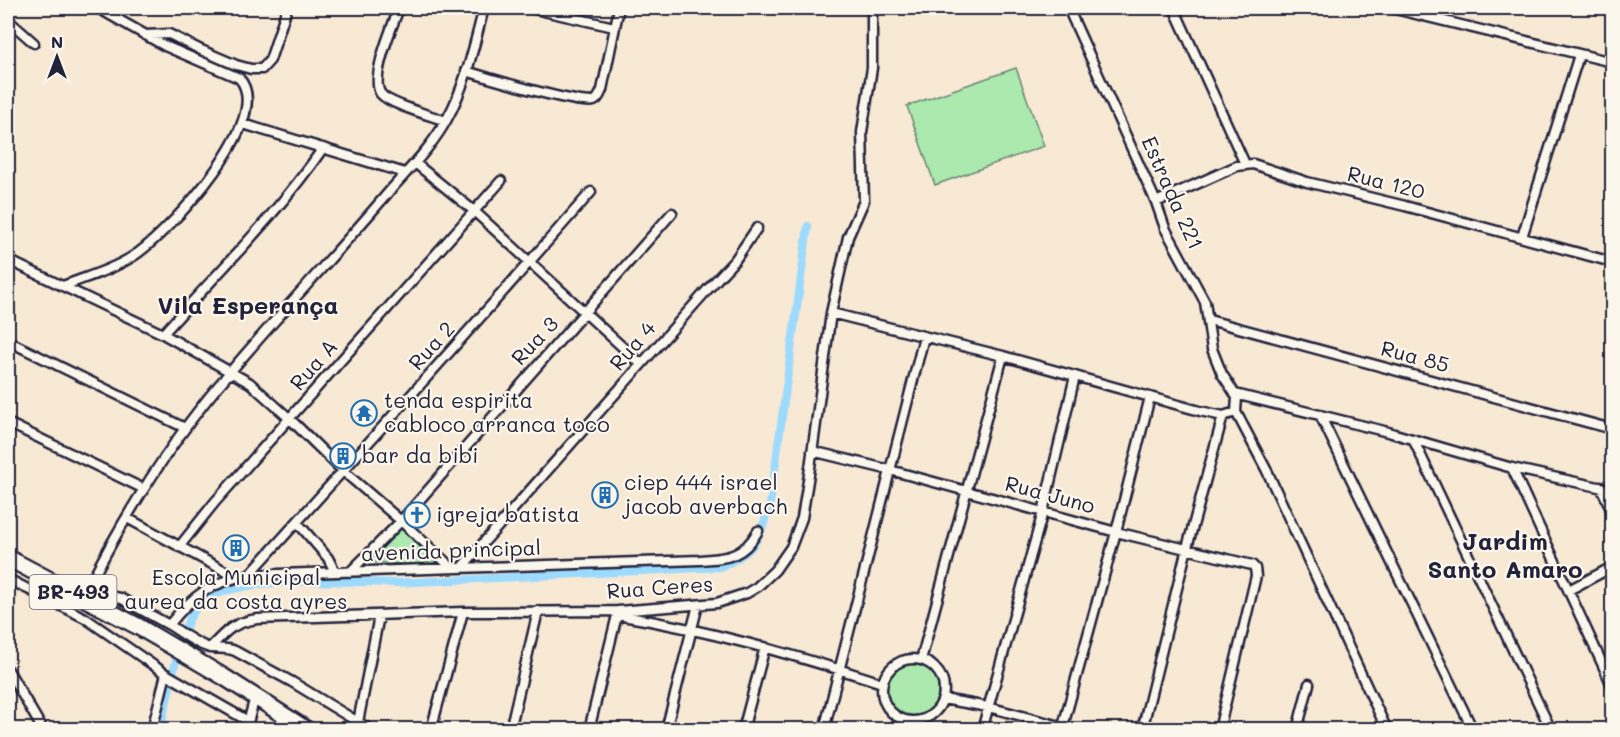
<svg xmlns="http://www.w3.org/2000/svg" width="1620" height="737" viewBox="0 0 1620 737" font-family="Mali,sans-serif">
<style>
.green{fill:#ace9af;stroke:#678675;stroke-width:1.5}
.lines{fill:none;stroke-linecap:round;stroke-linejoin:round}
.canal{stroke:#9cdafe;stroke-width:8}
.street-casing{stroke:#22223b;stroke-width:13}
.highway-casing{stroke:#22223b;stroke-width:20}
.street{stroke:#fbf7ec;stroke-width:8}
.highway{stroke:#fbf7ec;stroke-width:15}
.labels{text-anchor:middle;stroke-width:4.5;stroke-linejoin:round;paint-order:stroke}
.shield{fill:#fbf7ec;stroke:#636270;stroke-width:1.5}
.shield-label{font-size:20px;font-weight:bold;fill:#22223b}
.street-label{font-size:21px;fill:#22223b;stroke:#fbf7ec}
.poi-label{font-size:21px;fill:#22223b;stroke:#fbf7ec;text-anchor:start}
.quarter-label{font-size:24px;font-weight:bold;fill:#22223b;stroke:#fbf7ec}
</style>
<rect width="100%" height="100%" fill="#f8e9d5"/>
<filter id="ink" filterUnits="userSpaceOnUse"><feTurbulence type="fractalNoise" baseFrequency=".0167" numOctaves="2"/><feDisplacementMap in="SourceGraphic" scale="12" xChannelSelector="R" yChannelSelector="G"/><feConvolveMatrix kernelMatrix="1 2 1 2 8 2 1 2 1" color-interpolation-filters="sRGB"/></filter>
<g filter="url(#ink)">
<path class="green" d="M1016,68L1044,146L935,185L907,106Z
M401,529L440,566L369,562Z
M886 690a27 27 0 1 1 54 0a27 27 0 1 1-54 0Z"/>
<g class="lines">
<path class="canal" d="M160,730L180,643L189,619L197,607L223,591L258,584L323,581L394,583L721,567C758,549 757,542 770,505L808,226"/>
<g class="street-casing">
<path id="street" d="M399,8C393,25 369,79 381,94C389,104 432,116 446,121
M530,8L614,27
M1174,8L1245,164
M1391,8L1612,62
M8,20L34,43
M145,35L169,34L201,50L236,65L251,69H262L270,60L287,8
M466,71C485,77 581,106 594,101C599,99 600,94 602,90L619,8
M243,124L405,173
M415,163L474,211L641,364
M1156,202L1237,166L1253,164L1307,182L1405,206L1612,262
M1522,237L1579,55
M8,260L163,334L250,383L290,419L342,470L401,521L451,567
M63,286C89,276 115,269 138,253C170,230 276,118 239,78L165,46L98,8
M831,313L1003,356L1200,411L1223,416L1236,412L1237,397L1222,374L1212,349L1205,302L1165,228L1156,202L1068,8
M1209,320L1612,429
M163,334C217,273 277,215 323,148
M8,341L185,428
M1235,394L1388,432L1512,468L1612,490
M1236,412L1267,471L1387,730
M1320,415L1473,730
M8,423L144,489
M1413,439L1551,730
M812,451L890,470L1116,532L1252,565L1255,568L1256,576L1219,730
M1512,468L1612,685
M1601,487L1612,511
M127,518L236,577
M297,522L328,558L335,572
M179,547L215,502L501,181
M462,567L708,289L735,260L757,228
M350,572L401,521L672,213
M249,575C364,448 478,321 591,192
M8,579L85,618L166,674L152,730
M1569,590L1612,567
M75,591H86C126,513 173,437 231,371C282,311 336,254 387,194C408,170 432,147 447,119C466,85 474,45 484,8
M86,591L120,598L169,625C193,595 211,582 249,575L700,560C729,558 743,557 758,531
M617,615C708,630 795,655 882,683
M169,625C181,632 194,643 207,647C216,650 225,647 235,651L292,682L371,730
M210,648C226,631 232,623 257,619L463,612L618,611L717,603L747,593L757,587L775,570L791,547L802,518L810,468L831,313L848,237L864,201L862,132L872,68V8
M882 690a31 31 0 1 1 62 0a31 31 0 1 1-62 0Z
M921,660L1003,356
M8,670L43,730
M166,674L248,721
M943,699L988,707L1075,730
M358,722L379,616
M246,730L255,697
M431,730L463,612
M510,730L538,611
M589,730L618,611
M666,730L698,605
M743,730L765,647
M824,730L924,337
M982,730L1043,512L1075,376
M1062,730L1116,532L1150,397
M1142,730L1187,548L1223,416
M1297,730L1309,684"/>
</g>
<g class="highway-casing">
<path id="highway" d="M8,558L139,627L224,677L307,730"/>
</g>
<use href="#street" class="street"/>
<use href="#highway" class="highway"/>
</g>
</g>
<defs>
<g id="temple-ring" transform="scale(1.35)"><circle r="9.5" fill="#fbf7ec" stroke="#1f6fb2" stroke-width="1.5"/><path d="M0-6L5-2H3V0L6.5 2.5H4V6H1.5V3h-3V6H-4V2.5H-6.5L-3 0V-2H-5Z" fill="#1f6fb2"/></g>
<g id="building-ring" transform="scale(1.35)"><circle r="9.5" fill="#fbf7ec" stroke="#1f6fb2" stroke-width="1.5"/><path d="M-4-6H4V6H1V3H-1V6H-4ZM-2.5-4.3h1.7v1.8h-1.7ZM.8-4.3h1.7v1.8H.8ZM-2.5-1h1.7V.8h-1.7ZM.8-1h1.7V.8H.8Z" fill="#1f6fb2"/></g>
<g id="church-ring" transform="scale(1.35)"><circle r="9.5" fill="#fbf7ec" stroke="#1f6fb2" stroke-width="1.5"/><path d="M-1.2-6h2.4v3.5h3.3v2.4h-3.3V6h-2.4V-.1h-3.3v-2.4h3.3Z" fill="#1f6fb2"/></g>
</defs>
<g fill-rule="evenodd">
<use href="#temple-ring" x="364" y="413"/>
<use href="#building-ring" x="343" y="456"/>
<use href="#building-ring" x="605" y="495"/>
<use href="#church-ring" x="417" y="515"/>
<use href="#building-ring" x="236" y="548"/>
</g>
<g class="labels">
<rect class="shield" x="29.5" y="575" width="87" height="34" rx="4.5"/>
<g class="shield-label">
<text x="73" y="599">BR-493</text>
</g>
<g class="street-label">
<text transform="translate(1386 183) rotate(14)" y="7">Rua 120</text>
<text transform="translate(1172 193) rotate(66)" y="7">Estrada 221</text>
<text transform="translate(535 341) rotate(-47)" y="7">Rua 3</text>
<text transform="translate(432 346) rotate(-48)" y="7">Rua 2</text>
<text transform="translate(633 346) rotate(-49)" y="7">Rua 4</text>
<text transform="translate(1415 357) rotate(15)" y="7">Rua 85</text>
<text transform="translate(314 365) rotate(-49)" y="7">Rua A</text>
<text transform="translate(1050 495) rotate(15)" y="7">Rua Juno</text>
<text transform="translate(451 551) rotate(-2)" y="7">avenida principal</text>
<text transform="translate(660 588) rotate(-4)" y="7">Rua Ceres</text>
</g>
<g class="poi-label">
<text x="384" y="408">tenda espirita<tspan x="384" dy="24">cabloco arranca toco</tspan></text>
<text x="362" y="463">bar da bibi</text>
<text x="624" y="490">ciep 444 israel<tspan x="624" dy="24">jacob averbach</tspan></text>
<text x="436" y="522">igreja batista</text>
<text x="236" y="585" text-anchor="middle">Escola Municipal<tspan x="236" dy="24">aurea da costa ayres</tspan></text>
</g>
<g class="quarter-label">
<text x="248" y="314">Vila Esperança</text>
<text x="1505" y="550">Jardim<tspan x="1505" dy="28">Santo Amaro</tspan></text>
</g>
</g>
<rect width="1620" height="737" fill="none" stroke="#fbf7ec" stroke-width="30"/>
<rect x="15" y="15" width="1590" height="707" fill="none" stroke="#22223b" stroke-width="2" filter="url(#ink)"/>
<g transform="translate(57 57)" stroke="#fbf7ec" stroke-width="4.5" paint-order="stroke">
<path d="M0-4.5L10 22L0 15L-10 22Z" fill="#22223b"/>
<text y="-9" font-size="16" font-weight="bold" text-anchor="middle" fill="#22223b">N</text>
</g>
</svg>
